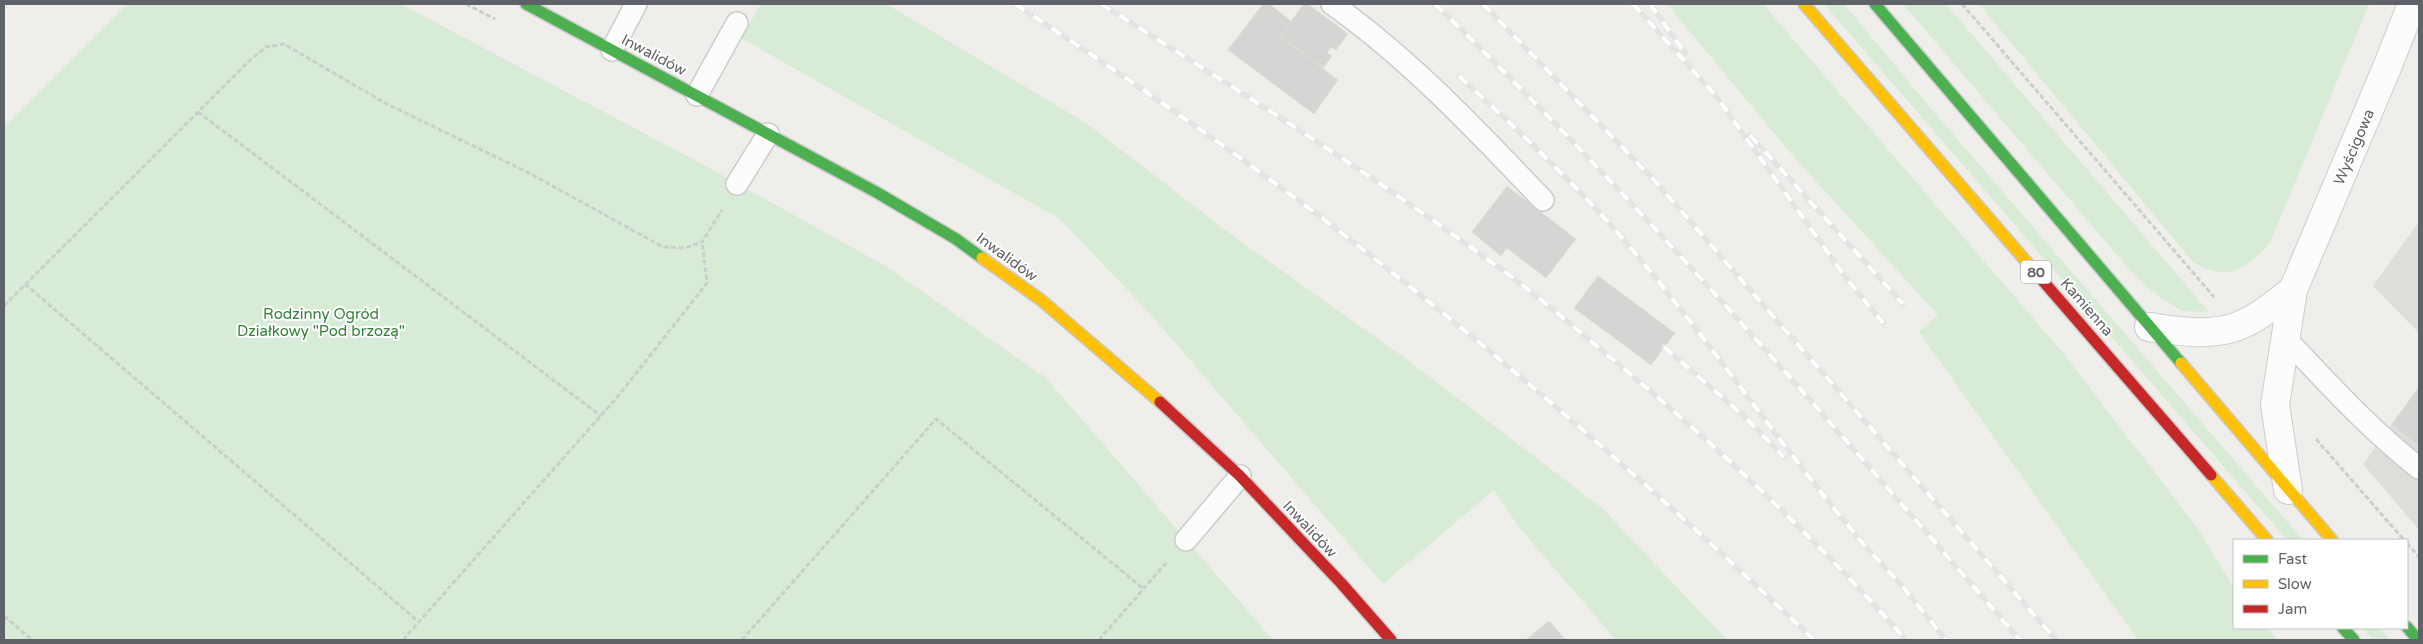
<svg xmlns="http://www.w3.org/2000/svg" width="2423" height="644" viewBox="0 0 2423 644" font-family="'Varela Round',sans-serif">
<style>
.industrial{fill:#dfddda}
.green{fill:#d8ebd6}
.building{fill:#d6d5d3;stroke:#deddd9}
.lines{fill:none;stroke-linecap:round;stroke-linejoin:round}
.lane-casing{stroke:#cbcccc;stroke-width:24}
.street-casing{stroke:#cbcccc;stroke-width:30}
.fast-casing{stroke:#cacacb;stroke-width:14}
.slow-casing{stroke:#cacacb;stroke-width:14}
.jam-casing{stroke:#cacacb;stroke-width:14}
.path{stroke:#cacfcc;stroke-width:3;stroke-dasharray:5 2.5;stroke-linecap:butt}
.lane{stroke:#fdfcfc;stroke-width:21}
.street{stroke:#fdfcfc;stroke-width:28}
.fast{stroke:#4caf50;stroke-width:11}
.slow{stroke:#ffc107;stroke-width:11}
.jam{stroke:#c62828;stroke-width:11}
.rail-casing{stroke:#e4e4e4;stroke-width:5.5}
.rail{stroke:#fff;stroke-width:4;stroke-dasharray:11;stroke-linecap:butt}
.labels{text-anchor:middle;stroke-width:4;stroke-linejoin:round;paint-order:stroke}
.shield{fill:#fff;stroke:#8f9295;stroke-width:1}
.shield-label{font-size:14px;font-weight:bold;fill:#5f6368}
.street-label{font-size:15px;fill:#5f6368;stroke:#fff}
.park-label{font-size:15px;fill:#348238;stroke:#fff}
</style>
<rect width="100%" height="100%" fill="#efeeea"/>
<path class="industrial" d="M2419,222V333L2373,286Z
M2419,387V530L2363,464Z"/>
<path class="green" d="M127,4H401L702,164L889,268L1046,378L1273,640H4V127Z
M761,4H886L1086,123L1240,241L1405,358L1602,508L1727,640H1616L1518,526L1494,490L1383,584L1153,317L1060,219L741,38Z
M1667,4H1763L2063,353L2198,529L2234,588V628H2266L2278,640H2138L1919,332L1938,315L1793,156Z
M1824,4H1844L1933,111L2303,540H2287Z
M1903,4H1946L2209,312L2182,311L2155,294L2128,268Z
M1979,4H2369L2270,243C2246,270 2226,282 2193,262Z
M2363,628H2379L2390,640H2373Z"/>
<path class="building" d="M1263,4H1269L1291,21L1280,36L1338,80L1314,114L1228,50Z
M1304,4H1308L1348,34L1336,50L1331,47L1327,53L1332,56L1323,68L1280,36Z
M1507,186L1576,239L1546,278L1507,248L1501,256L1472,232Z
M1598,276L1675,333L1651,365L1574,308Z
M2419,387V446L2392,424Z
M1549,621L1566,640H1526Z"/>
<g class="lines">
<g class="lane-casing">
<path id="lane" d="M1332,4C1411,60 1476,130 1543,200
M612,50L636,4
M697,95L737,23
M737,184L768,134
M2284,337C2328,383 2369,429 2419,468
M1186,540L1240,476"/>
</g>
<g class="street-casing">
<path id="street" d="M2149,327C2180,331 2216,338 2245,323C2263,315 2278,301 2293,290
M2288,490L2275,405L2293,290L2388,65L2412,4"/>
</g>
<g class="fast-casing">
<path id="fast" d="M526,4L876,192L956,239L982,258
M1875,4L2181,363
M2407,627L2418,640
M2343,628L2354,640"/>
</g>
<g class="slow-casing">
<path id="slow" d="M1804,4L2043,281
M982,258L1041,300L1160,402
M2181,363L2332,540
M2211,475L2267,540"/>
</g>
<g class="jam-casing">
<path id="jam" d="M2043,281L2211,475
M1160,402L1240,476L1341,583L1391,640"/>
</g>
<path class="path" d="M466,4L495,19
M1962,4L2214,297
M198,112L601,416
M25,284L419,622
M4,306L250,60L266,47L284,44L385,103L531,174L663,247L685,248L702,242L722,210
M2316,439L2404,540
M2407,543L2419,557
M4,616L32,640
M403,640L619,395L707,283L702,242
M742,640L936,419L1144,589
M1099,640L1166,563"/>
<use href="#lane" class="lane"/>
<use href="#street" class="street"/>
<use href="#fast" class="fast"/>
<use href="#slow" class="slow"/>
<use href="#jam" class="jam"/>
<g class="rail-casing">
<path id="rail" d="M1015,4C1111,67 1206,132 1298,200C1479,336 1650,484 1814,640
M1101,4C1235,88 1370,173 1498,267C1537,295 1574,327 1611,358C1715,444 1816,538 1906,640
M1435,4C1643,204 1831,423 2020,640
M1483,4L1655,181L2056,640
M1633,4L1716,96L1846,278L1883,323
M1650,4L1685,53
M1459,76C1520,132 1581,189 1635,253C1714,347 1783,449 1862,542
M1750,135L1903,304
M1664,347L1744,416L1784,457
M1858,538L1903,587L1946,640"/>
</g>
<use href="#rail" class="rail"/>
</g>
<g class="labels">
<rect class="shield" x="2021" y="260.5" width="30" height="23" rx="4"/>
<g class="shield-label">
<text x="2036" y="277">80</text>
</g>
<g class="street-label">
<text transform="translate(654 55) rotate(28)" y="5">Inwalidów</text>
<text transform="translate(2354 147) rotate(-67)" y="5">Wyścigowa</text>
<text transform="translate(1007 257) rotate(36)" y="5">Inwalidów</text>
<text transform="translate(2087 307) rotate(49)" y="5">Kamienna</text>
<text transform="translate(1310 529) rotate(47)" y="5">Inwalidów</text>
</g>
<g class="park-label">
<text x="321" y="319">Rodzinny Ogród<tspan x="321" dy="17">Działkowy "Pod brzozą"</tspan></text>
</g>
</g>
<rect width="2423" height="644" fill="none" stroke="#5f6368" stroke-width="10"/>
<rect x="2233" y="539" width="175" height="90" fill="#ffffff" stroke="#bfc1c3"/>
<rect x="2243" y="555" width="25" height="8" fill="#4caf50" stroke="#bfc1c3"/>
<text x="2278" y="564" font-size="15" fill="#5f6368">Fast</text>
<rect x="2243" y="580" width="25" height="8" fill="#ffc107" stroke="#bfc1c3"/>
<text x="2278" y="589" font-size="15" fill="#5f6368">Slow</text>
<rect x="2243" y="605" width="25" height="8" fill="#c62828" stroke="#bfc1c3"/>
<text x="2278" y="614" font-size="15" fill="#5f6368">Jam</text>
</svg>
